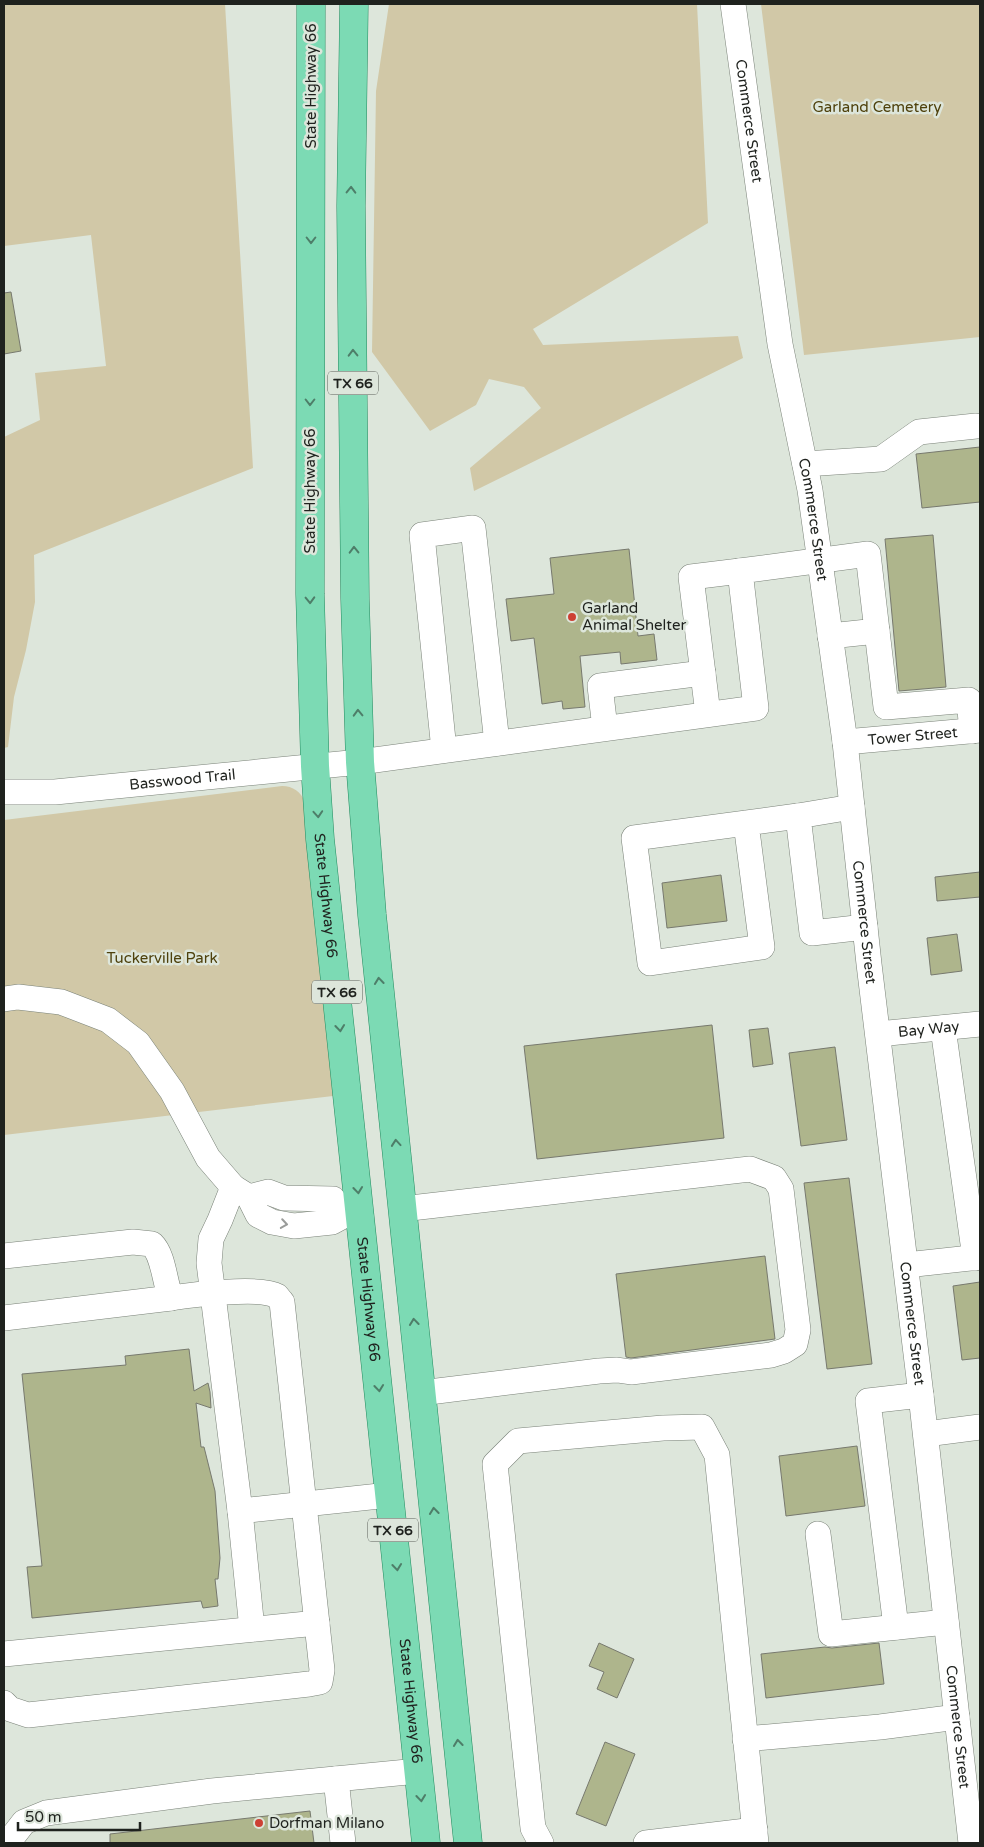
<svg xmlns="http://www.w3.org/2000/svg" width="984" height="1847" viewBox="0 0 984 1847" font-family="'Varela Round',sans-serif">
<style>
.green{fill:#d1c8a7}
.building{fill:#aeb58c;stroke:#77796e}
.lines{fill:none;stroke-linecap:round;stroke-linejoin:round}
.minor-casing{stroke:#7a8278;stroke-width:26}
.major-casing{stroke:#238a5f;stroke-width:29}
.minor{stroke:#fff;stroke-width:25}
.major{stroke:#7cdab4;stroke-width:28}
.oneway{stroke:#4e7e69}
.oneway2{stroke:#9a9c9a}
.poi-dot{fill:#cd4034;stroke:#dde6db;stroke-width:2}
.labels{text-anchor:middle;stroke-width:5;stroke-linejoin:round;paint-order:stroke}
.shield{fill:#dde6db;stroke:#585d57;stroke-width:1}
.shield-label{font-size:14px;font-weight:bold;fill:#1f221e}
.street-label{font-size:15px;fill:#1f221e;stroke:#dde6db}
.park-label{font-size:15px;fill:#4e410c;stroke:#dde6db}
.poi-label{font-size:15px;fill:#1f221e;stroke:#dde6db;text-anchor:start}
</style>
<rect width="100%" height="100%" fill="#dde6db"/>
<path class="green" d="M4,4H225L253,468L34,555L35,602L26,650L14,697L8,747L4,748V437L40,420L35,373L106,366L91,235L4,246Z
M389,4H697L708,223L533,329L543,345L738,336L743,358L474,491L470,468L541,408L524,387L489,379L476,405L430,431L372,352L376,91Z
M761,4H980V337L804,355Z
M282,786C293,786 301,792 305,802L333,1096L4,1135V820Z"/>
<path class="building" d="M11,292L21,351L4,354V293Z
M980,447V502L922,508L916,454Z
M933,535L946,687L899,691L885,539Z
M629,549L638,636L654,634L657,660L621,664L620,652L580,656L585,707L563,709L562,701L542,704L534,638L511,641L506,599L554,594L550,558Z
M980,872V897L937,901L935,877Z
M721,875L727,921L667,928L662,883Z
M957,934L962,971L931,975L927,938Z
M712,1025L724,1138L537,1159L524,1046Z
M768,1028L773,1064L753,1067L749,1030Z
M835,1047L847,1140L801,1146L789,1053Z
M849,1178L872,1364L827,1369L804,1183Z
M765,1256L775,1339L631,1358L626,1357L616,1274Z
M980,1282V1358L962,1360L953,1286Z
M189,1349L194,1391L208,1383L210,1392L211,1408L196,1403L201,1447H204L215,1491L220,1558L218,1579H215L218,1606L203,1608L201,1601L32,1618L27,1567L42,1566L22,1374L126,1365L125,1356Z
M857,1446L865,1506L786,1516L779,1456Z
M599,1643L634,1659L617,1698L597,1689L604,1672L589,1666Z
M879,1643L884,1684L766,1698L761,1654L825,1647L832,1648Z
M605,1742L635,1754L606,1826L576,1814Z
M310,1811L314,1843H110V1834Z"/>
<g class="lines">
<g class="minor-casing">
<g id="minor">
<path id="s1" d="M733,4L780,344L810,490L845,742L869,964L921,1395L971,1843"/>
<path d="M805,464L881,459L919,432L976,426"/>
<path d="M877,631L886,707L969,700L972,731"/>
<path d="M708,714L691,577L740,571"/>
<path d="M605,728L600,686L703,673"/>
<path id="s2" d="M845,742L980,730"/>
<path d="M444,750L422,535L473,528L497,743"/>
<path id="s3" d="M4,792H55L360,762L756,708L740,571L868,554L877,631L830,636"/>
<path d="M852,807L798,816L812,933L865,927"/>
<path d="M746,823L762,947L650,963L634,838L798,816"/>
<path d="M4,999L18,997L61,1002L108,1020L138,1043L172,1091L208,1158L233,1187"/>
<path d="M943,1028L975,1258"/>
<path id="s4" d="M878,1034L980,1024"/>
<path d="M249,1197L268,1192L284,1198L333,1199L345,1215"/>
<path d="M402,1209L750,1169L774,1178L781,1189L798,1330L795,1344L784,1351L771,1355L631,1372L617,1370L599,1371L421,1393"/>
<path d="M361,1217L345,1215L332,1222L294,1226L272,1222L258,1215L249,1197L233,1187L220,1220L211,1239L209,1263L240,1511L389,1495"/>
<path d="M4,1256L133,1242L152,1244C164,1256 164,1281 171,1298C191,1295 260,1286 277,1296C277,1296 281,1301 282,1302L322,1670L320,1682L309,1684L28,1715L10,1709L4,1703"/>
<path d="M906,1265L980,1257"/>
<path d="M4,1318L171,1298"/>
<path d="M926,1434L980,1427"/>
<path d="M240,1511L252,1629"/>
<path d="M818,1534L831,1634L946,1622"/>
<path d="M896,1627L868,1401L921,1395"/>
<path d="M4,1654L317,1623"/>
<path d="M745,1739L880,1727L957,1717"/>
<path d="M336,1779L343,1843"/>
<path d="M9,1843L10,1840L24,1822L46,1813L212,1791L418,1771"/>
<path d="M541,1843L533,1828L495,1464L518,1441L663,1428L702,1427L717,1455L756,1843"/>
<path d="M646,1843L755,1830"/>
</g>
</g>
<g class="major-casing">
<g id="major">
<path id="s5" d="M311,4L310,594L315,766L320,839L426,1843"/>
<path d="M354,4L351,206L355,599L360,762L372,915L468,1843"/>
</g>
</g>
<use href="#minor" class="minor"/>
<use href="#major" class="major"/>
</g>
<defs><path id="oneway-chevron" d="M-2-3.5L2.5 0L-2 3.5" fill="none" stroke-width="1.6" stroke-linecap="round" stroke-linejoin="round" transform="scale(1.25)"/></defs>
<g class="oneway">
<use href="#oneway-chevron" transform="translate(351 190) rotate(-89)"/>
<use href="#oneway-chevron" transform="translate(311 240) rotate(90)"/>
<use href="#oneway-chevron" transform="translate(353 353) rotate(-91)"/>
<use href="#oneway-chevron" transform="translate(310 402) rotate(90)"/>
<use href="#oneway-chevron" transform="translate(354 550) rotate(-91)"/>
<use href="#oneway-chevron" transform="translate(310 600) rotate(88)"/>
<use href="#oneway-chevron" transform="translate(358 713) rotate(-92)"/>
<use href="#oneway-chevron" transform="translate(318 814) rotate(86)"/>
<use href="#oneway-chevron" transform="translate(379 981) rotate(-96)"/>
<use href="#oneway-chevron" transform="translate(340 1028) rotate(84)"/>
<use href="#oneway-chevron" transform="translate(396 1143) rotate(-95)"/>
<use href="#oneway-chevron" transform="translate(358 1190) rotate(84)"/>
<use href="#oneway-chevron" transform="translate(414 1322) rotate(-96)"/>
<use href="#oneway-chevron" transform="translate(379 1388) rotate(84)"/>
<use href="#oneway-chevron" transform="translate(434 1511) rotate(-96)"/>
<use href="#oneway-chevron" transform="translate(397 1567) rotate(84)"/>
<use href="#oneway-chevron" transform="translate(458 1743) rotate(-96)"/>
<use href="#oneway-chevron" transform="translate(421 1798) rotate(84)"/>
</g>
<use class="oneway2" href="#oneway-chevron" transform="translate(284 1224) rotate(9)"/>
<g class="poi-dot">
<circle cx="572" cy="617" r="5"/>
<circle cx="259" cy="1823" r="5"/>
</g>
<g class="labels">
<g class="shield">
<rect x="328" y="371.5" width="50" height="23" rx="4"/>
<rect x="312" y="980.5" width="50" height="23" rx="4"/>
<rect x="368" y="1518.5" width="50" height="23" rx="4"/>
</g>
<g class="shield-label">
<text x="353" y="388">TX 66</text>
<text x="337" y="997">TX 66</text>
<text x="393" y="1535">TX 66</text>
</g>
<g class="street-label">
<text transform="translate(311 86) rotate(-90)" y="5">State Highway 66</text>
<text dy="5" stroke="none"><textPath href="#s1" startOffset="118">Commerce Street</textPath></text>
<text transform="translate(310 491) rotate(-90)" y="5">State Highway 66</text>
<text dy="5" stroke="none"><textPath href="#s1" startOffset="522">Commerce Street</textPath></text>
<text dy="5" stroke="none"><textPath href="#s2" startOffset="68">Tower Street</textPath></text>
<text dy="5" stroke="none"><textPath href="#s3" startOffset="179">Basswood Trail</textPath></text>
<text dy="5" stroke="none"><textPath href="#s5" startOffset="892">State Highway 66</textPath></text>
<text dy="5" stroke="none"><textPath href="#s1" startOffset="928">Commerce Street</textPath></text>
<text dy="5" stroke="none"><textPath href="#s4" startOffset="51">Bay Way</textPath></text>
<text dy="5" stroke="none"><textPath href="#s5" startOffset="1298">State Highway 66</textPath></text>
<text dy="5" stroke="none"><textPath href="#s1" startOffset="1332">Commerce Street</textPath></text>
<text dy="5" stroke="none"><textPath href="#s5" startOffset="1702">State Highway 66</textPath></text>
<text dy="5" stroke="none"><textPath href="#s1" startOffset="1738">Commerce Street</textPath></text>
</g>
<g class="park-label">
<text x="877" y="112">Garland Cemetery</text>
<text x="162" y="963">Tuckerville Park</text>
</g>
<g class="poi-label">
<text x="582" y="613">Garland<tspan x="582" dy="17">Animal Shelter</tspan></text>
<text x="269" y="1828">Dorfman Milano</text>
</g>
</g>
<rect width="984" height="1847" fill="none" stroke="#1f221e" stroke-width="10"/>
<path d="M18 1822v8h122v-8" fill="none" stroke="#1f221e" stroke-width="2.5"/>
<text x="25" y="1822" font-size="15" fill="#1f221e" stroke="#dde6db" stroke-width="4" paint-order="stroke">50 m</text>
</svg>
